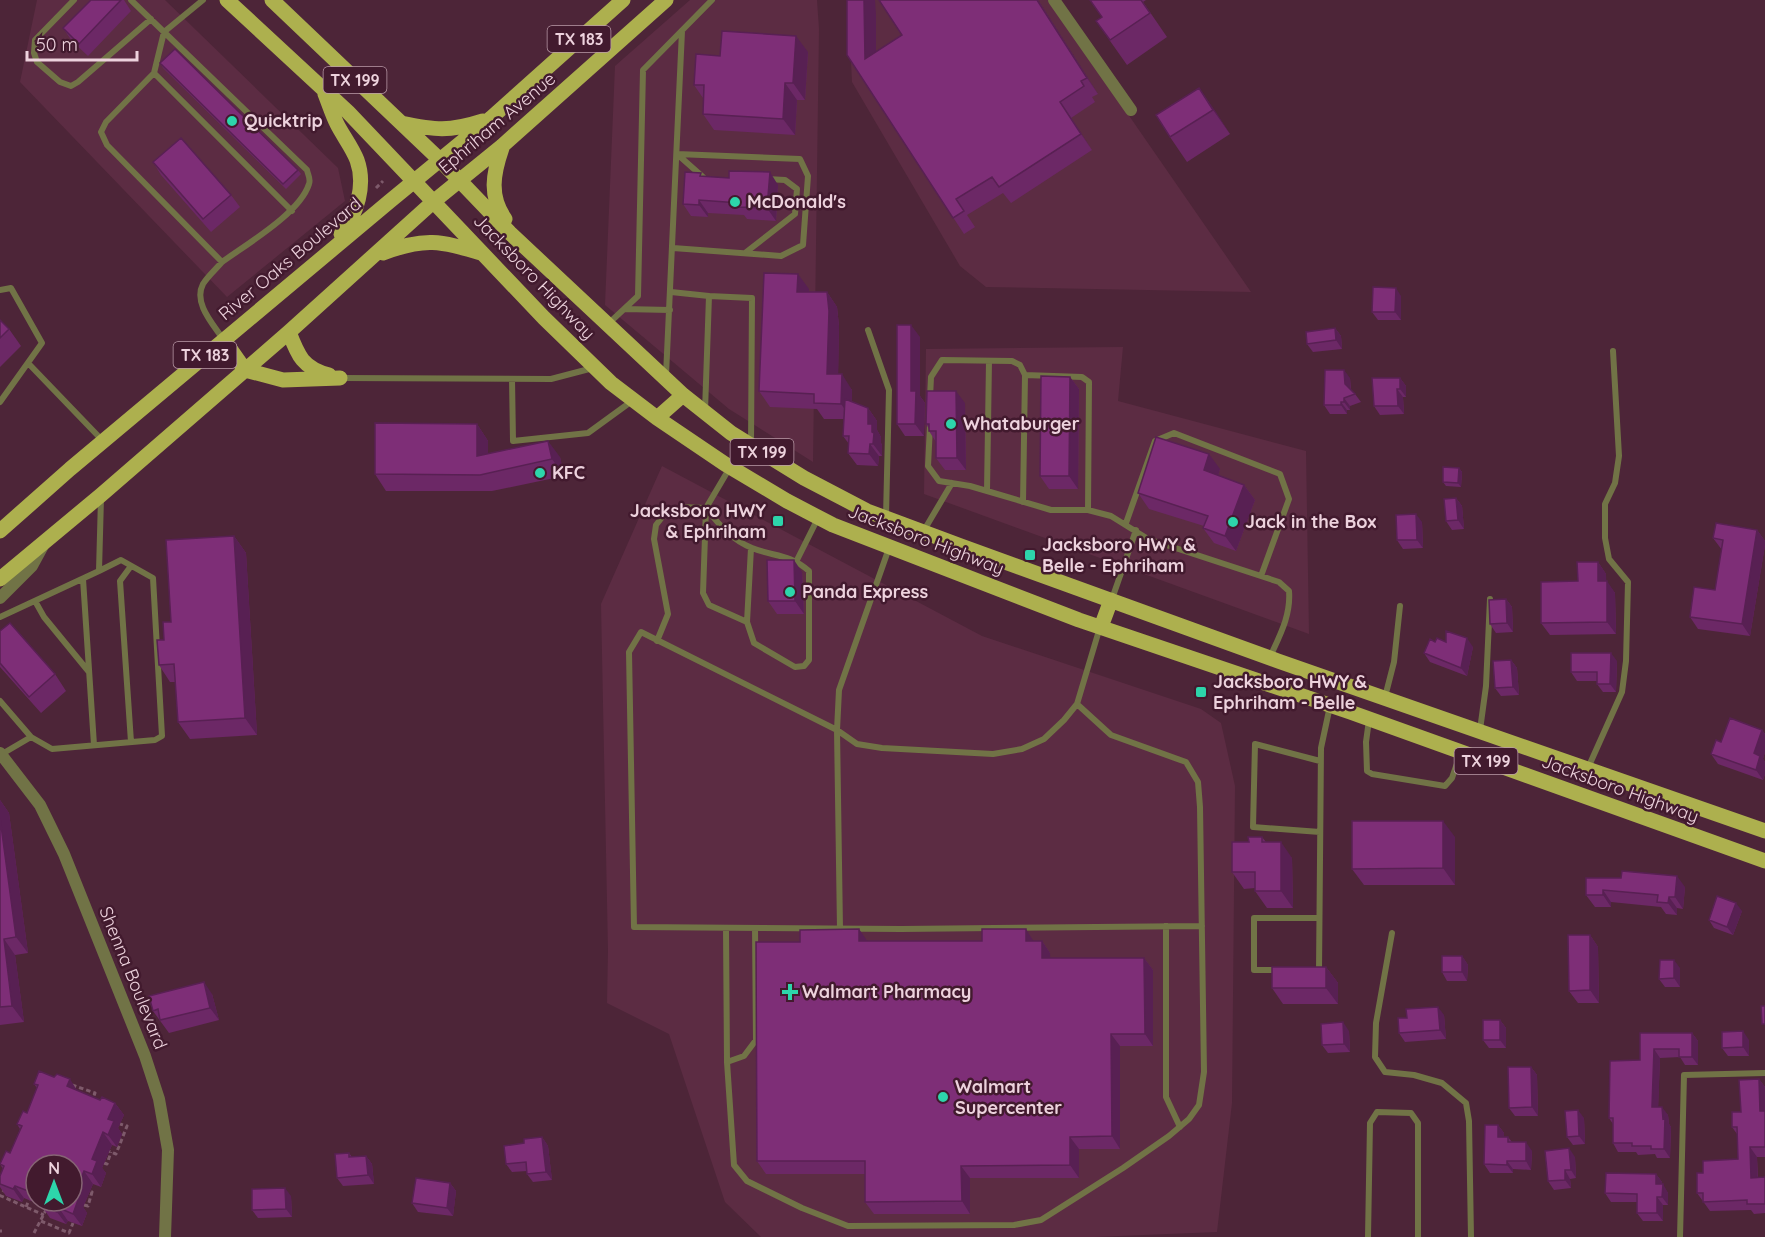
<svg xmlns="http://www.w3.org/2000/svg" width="1765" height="1237" viewBox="0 0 1765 1237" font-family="Quicksand,sans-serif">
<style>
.built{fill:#5c2c43}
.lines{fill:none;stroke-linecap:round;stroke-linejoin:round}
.path{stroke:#7e5a6b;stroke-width:3;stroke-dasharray:4.5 3;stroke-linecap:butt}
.lane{stroke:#717346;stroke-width:6}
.street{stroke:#717346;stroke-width:12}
.primary{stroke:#adb04e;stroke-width:15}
.wall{fill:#6c2866;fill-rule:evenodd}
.shaded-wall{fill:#582053}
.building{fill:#7e2e77;stroke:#582053;stroke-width:1.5}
.poi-dot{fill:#2dd5ab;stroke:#421a2e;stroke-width:2}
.labels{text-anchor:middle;stroke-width:5;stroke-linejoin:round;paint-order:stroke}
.shield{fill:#421a2e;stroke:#ba9ba8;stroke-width:1.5}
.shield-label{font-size:16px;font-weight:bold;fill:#edd2dd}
.poi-label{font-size:18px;font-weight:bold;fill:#edd2dd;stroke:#421a2e;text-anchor:start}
.street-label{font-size:18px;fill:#edd2dd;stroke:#421a2e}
</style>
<rect width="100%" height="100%" fill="#4d2538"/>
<path class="built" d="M37,0H165L338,168L345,201L227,297L20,82Z
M690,0H817L819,29L813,462L729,409L605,305L615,66Z
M848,0H1049L1251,292L986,287L960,266L852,82Z
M1123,347L1118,401L1306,451L1309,634L924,494L926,349Z
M662,466L982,636L1201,709L1221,723L1235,786L1232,1103L1217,1232L1095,1237H761L725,1202L669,1034L607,1003L608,951L601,604Z"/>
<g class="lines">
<path class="path" d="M376,188L383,181
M72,1085L95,1093L92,1101
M106,1150L116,1154L127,1126L120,1124
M104,1163L107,1164L111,1152
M5,1188L1,1196L44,1215
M84,1205L88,1206L92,1192L88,1191
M26,1207L29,1200
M41,1221L69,1233L73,1223
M0,1231H2
M34,1233L47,1208L48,1201"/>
<path class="lane" d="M74,0L35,40L34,53L37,62L60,82L71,86L78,82L151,19
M131,0L164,32L203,0
M164,32L307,170C308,175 311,179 309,184C300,213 247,244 222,262L107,145L101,132L106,122L154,73Z
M154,73L292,211
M677,154L703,177
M673,248L781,256L803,245L808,176L800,159L677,154
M745,253L795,214L797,189L785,180L767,179
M222,262C216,269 208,276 203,284C193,303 213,324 223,339
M0,290L11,288L42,343L0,402
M671,292L709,296
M624,309L670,310
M608,324L638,296L643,70L712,0
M868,330L889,390L886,517
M28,363L103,441
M666,375L682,31
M341,378L551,379L593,368
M512,379L513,441L588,433L632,401
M930,398L931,377L942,360L1012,361L1020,365L1025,375L1082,377L1089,382L1088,510
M705,411L709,296L752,298L751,445
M930,426L928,466L939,481L970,486L1051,510H1088L1111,516L1148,539L1279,582L1289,591C1291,615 1280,635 1270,657
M987,491L989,361
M1023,502L1025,375
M706,508C719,525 732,540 752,548C774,557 788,553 809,571V660L804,666L795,667L754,643L747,622L709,605L703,593L706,508L729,469
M1126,523L1155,441L1174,433L1280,474L1289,499L1261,576
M923,532L952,483
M797,560L818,518
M83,579L94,745
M1112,599L1136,530
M35,601L44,617L89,672
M0,617L99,571L101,498
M747,622L751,548
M1100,627L1077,704L1064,720L1044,739L1022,749L993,754L882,748L857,744L837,730L641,632L629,652L634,927L901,929L1202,926
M657,641L668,614L654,539L656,525L663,516L681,507L706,508
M1385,697L1394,662L1400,606
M0,701L31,737L52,749L155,740L162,736L153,578L121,560L99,571
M1369,720L1366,742L1367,771L1372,774L1445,786L1452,778L1461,752
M1480,730L1486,686L1490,599
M131,742L120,581L131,566
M2,754L31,737
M1588,768L1622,692L1626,661L1628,582L1609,559L1605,538V504L1615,483L1619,456L1613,351
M1320,832L1253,827L1255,744L1320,761
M1166,926V1097L1180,1127
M726,928L727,1062L734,1165L747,1181L802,1208L848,1226L1014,1225L1041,1220L1123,1168L1169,1136L1189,1119L1199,1105L1204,1072L1200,807L1198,782L1186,762L1111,735L1077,704
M840,929L837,730L839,690L889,548
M1392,933L1376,1023L1375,1057L1385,1072L1414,1075L1442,1083L1466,1103L1469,1121L1471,1237
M1279,970H1254V918H1319
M1316,971H1319L1321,748L1330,706
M727,1062L744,1056L756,1040L755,928
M1368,1237L1370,1123L1377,1112L1411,1113L1418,1123V1237
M1680,1237L1684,1075L1765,1073"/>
<path class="street" d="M1054,0L1131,110
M0,598L32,566L44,544
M0,753L40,805L64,854L145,1056L159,1099L168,1150L165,1237"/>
<path class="primary" d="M227,0L348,112L544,318L611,383L657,418L725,464L787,501L833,525L1079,620L1350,712L1765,861
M272,0L439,159L510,233L683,395L731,433L804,478L867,511L961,546L1278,661L1765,831
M325,94C329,104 332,114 337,124C343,136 352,147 357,160C366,185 357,214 341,234
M401,123C435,130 449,132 483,121
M502,148C493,174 489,196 505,219
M383,253C425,237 440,241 481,253
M289,332C298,356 303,368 329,375
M224,340L245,370L283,380L340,378
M657,418L683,395
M0,531L70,469L390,201L491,118L623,0
M0,579L101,495L289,332L433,202L502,146L666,0
M1101,627L1111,600"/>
</g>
<path class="wall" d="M91,0H124L131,11L88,56L72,41L63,28Z
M879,0H1038L1098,94L1092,97L1095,102L1071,118L1092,150L1011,203L1003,193L967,215L975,227L964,234L847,55L876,15V52L902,35Z
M1090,0H1146L1143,2L1167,37L1127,65L1096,21L1102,17Z
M808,52L805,100H797L795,135L714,130L703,114V98L694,85L720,56Z
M160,63L298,170L301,174L286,189L163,68Z
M1199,88L1230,134L1187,162L1170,137Z
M153,162L231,195L240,207L211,232L161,175Z
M703,176L778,185L776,221L747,219L744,215L708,213V217L691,216L683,204Z
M809,289V292H827L837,307L839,326L838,374L852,390V402L868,408L877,421V430L881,437V443L882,445V456H879L878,466L857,465L848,453L849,444L843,436L844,419H824L817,409L770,407L759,391Z
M1401,296V320H1378L1372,312Z
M0,320L9,329L21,346L0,367Z
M1335,328L1341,336L1342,349L1313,352L1307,344Z
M920,337V396L925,403L924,436H905L897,424Z
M1070,377L1079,389L1078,489H1049L1040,476Z
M1350,378L1351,390L1355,394L1361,402L1350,406V410H1347V414H1330L1324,405Z
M1400,378L1406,386V397H1403L1404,414L1380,415L1374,406Z
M965,403L966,470H945L936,458V442L929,431V429L926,424Z
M477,424L488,441V454L560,457L564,476L492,491H386L375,474Z
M1459,468L1462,472L1461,487L1446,486L1443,482Z
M1220,469L1218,475L1244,485L1255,500L1236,551L1214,543L1203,528L1204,526L1149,509L1138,493Z
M1456,498L1462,506L1464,529L1452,530L1446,521Z
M1422,522L1423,548L1403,549L1397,540Z
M1757,530L1765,541V545L1750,636L1698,629L1690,617L1715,590L1722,550L1713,538Z
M234,536L246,553L257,735L190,739L178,722L176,682H170L159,665L164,640L171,622Z
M1598,562L1606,574V581L1615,593L1616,634L1550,635L1541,623L1578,581Z
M802,572L804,614H777L768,601Z
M1506,599L1512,607L1513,632L1496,633L1490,624Z
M0,631L55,674L66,691L41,713L0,667Z
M1435,642L1473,647L1467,676L1430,662L1424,653Z
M1511,660L1517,668L1519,695L1501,696L1495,688Z
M1617,661L1616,692H1603L1597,684V681H1577L1571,672Z
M1762,730L1765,734V752L1763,759L1765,762V774L1763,780L1718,764L1711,754L1721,742Z
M0,800L9,813L28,953L15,955L24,1022L0,1025Z
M1262,837L1266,842L1292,858L1293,908H1267L1255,891V888L1244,889L1232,872L1249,842Z
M1455,837V885H1364L1352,869Z
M1586,878L1685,887L1683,909L1677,908V915L1666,914L1661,907L1611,902V907H1595L1586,895Z
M1742,911L1733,935L1714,928L1709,920Z
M1590,935L1598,947L1599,1003H1578L1569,991Z
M868,941H1042L1050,953V958H1144L1153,970V1046H1120V1149H1079V1178H970V1214H874L865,1202V1174H766L757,1161Z
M1462,956L1468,965L1467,981H1447L1442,972Z
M1326,967L1338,983V1004H1283L1272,988Z
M1680,968V987H1665L1659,979Z
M212,994L219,1020L169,1033L153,1011Z
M1444,1015L1446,1039L1405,1042L1399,1033L1407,1018Z
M1500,1020L1506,1028V1048H1489L1483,1040Z
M1349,1031L1350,1052L1328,1053L1322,1045Z
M1640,1033H1692L1698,1041V1065H1685L1680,1057L1660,1058L1658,1107L1668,1115L1669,1124L1671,1127L1670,1158H1657L1655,1154L1638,1155L1636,1152H1618L1613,1143V1124L1609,1118L1640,1060Z
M1749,1040V1056H1728L1722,1048Z
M1531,1067L1537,1075L1538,1116H1515L1509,1108Z
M1759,1079L1765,1087V1157H1757L1758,1178L1765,1177V1213L1754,1214L1751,1210L1710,1211L1697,1193L1703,1173L1738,1159L1737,1134L1732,1127Z
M34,1084L78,1091L100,1100L115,1103L124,1115L118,1128L122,1134L117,1147L112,1145L102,1168L106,1173L101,1187L93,1184L83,1207L87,1213L82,1226L68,1221L66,1224L50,1218L41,1205L24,1198L22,1202L6,1196L0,1187V1176L3,1169L0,1164L10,1153L20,1129L17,1124L27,1113L37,1088ZM36,1165L72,1201H36Z
M1584,1118L1585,1144L1573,1145L1567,1137Z
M1498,1125L1504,1133V1137H1508L1512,1142L1532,1151L1531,1170L1513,1169V1173H1490L1484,1164Z
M542,1137L548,1146L552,1180L533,1182L527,1174V1171L512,1172L506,1164L524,1143Z
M349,1153L352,1157L366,1156L372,1164L374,1184L343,1186L337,1178Z
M1575,1157L1576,1178L1570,1179L1571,1188L1554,1190L1548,1181Z
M1656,1174L1662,1182V1184L1668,1193V1205H1663V1221H1643L1637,1213V1202H1611L1605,1193Z
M450,1183L456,1191L453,1216L418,1212L412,1203Z
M291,1196L292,1217L258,1218L252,1210Z"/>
<path class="shaded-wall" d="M864,0H875L876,15V75L865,59Z
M1037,0H1038L1098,94L1087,78Z
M796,36L808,52L805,100L793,83Z
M785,83L797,100L795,135L783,119Z
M1199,88L1216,112L1230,134L1213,110Z
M1060,102L1071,118L1092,150L1081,134Z
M770,172L778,185L776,221L767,208Z
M699,200L708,213V217L699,205Z
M798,274L809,289L808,307L797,292Z
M1396,288L1401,296V320L1395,312Z
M827,292L837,307L839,326L838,389L827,374Z
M911,325L920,337V396L925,403L924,436L915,424L911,391Z
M1335,328L1341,336L1342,349L1336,340Z
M1344,370L1350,378L1351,393L1345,384Z
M842,374L852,390V419L841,404Z
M1070,377L1079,389L1078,489L1069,476Z
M1400,378L1406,386V397L1400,389Z
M1397,389L1403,397L1404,414L1398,406Z
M956,391L965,403L966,470L957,458Z
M1344,398L1350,406V410L1344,402Z
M1341,402L1347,410V414L1341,405Z
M868,408L877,421V430L881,437V443L882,445V456L873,444L868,424Z
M477,424L488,441V473L477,456Z
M548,441L560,457L564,476L552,459Z
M870,444L879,456L878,466L869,454Z
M1209,454L1220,469L1215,486L1204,470Z
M1459,468L1462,472L1461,487L1458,483Z
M1244,485L1255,500L1236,551L1225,536Z
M1456,498L1462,506L1464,529L1458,520Z
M1416,514L1422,522L1423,548L1417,540Z
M1757,530L1765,541V545L1750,636L1742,624Z
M234,536L246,553L257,735L245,718Z
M794,560L802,572L804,614L795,601Z
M1598,562L1606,574L1607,593L1598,581Z
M1607,581L1615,593L1616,634L1607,622Z
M1506,599L1512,607L1513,632L1507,623Z
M1467,638L1473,647L1467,676L1461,668Z
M1611,653L1617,661L1616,692L1610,684Z
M1511,660L1517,668L1519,695L1513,687Z
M1762,730L1765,734V752L1763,759L1765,762V774L1763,780L1756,770L1754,753Z
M0,800L9,813L28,953L16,937L0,818Z
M1443,821L1455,837V885L1443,868Z
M1281,842L1292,858L1293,908L1281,891Z
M1677,876L1685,887L1683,909L1675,897Z
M1603,890L1611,902V907L1603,895Z
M1669,897L1677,908V915L1668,903Z
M1736,903L1742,911L1733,935L1727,927Z
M859,929L868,942L859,941Z
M1026,929L1034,942L1026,941Z
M1590,935L1598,947L1599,1003L1590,990Z
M4,939L15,955L24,1022L12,1006Z
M1042,941L1050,953L1051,971L1042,958Z
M1462,956L1468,965L1467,981L1462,972Z
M1144,958L1153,970V1046L1145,1034Z
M1674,960L1680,968V987L1674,978Z
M1326,967L1338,983V1004L1326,988Z
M204,982L212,994L219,1020L210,1008Z
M1438,1007L1444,1015L1446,1039L1440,1030Z
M1500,1020L1506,1028V1048L1500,1040Z
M1343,1022L1349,1031L1350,1052L1344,1044Z
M1743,1031L1749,1040V1056L1743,1047Z
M1692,1033L1698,1041V1065L1692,1057Z
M1111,1034L1120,1046V1149L1112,1136Z
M1654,1049L1660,1058L1658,1116L1652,1107Z
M1531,1067L1537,1075L1538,1116L1532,1107Z
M70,1079L78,1092L67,1086Z
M1759,1079L1765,1087V1118L1760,1111Z
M115,1103L124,1115L118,1128L122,1134L117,1147L108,1135V1119Z
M1662,1107L1668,1115L1669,1124L1671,1127L1670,1158L1664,1149Z
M1578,1110L1584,1118L1585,1144L1579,1136Z
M1498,1125L1504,1133V1145L1498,1137Z
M103,1132L112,1145L102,1168L106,1173L101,1187L92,1174V1159Z
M542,1137L548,1146L552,1180L546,1172Z
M1070,1137L1079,1149V1178L1070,1165Z
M1526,1142L1532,1151L1531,1170L1526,1161Z
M1750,1147L1757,1157L1758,1187L1751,1178Z
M1569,1148L1575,1157L1576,1178L1571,1170Z
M366,1156L372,1164L374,1184L368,1175Z
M1507,1161L1513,1169V1173L1507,1165Z
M961,1166L970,1178V1214L962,1201Z
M1565,1170L1570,1179L1571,1188L1565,1180Z
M84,1171L93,1184L83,1207L87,1213L82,1226L73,1214V1198Z
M1656,1174L1662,1182V1192L1656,1184Z
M450,1183L456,1191L453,1216L447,1208Z
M1663,1184L1668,1193V1205L1662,1197Z
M15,1186L24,1198L22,1202L13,1189Z
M285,1188L291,1196L292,1217L286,1209Z
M1657,1197L1663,1205V1221L1657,1213Z
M59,1208L68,1221L66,1224L57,1212Z"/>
<path class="building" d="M91,0H121L79,44L63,28Z
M847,0H864L865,59L902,35L879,0H1037L1087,78L1081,81L1084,86L1060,102L1081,134L999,187L992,177L956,199L964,211L953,218L847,55Z
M1090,0H1141L1150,13L1110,40L1096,21L1102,17Z
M722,31L796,36L793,83H785L783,119L703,114L704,85H694L696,54L720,56Z
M175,49L298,170L283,184L160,63Z
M1199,88L1213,110L1170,137L1156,115Z
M181,138L231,195L203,219L153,162Z
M729,171L770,172L767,208L738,207L739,203L699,200V205L683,204L685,172L701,173L700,176L729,178Z
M764,273L798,274L797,292H827L829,311L827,374H842L841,404L814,403V394L759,391Z
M1373,287L1396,288L1395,312H1372Z
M0,320L9,329L0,338Z
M897,325H911V391H916L915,424H897Z
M1335,328L1336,340L1307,344L1306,332Z
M1325,370H1344L1345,384L1355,394L1344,398V402H1341V405H1324Z
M1041,376L1070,377L1069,476H1040Z
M1372,378H1400V389H1397L1398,406H1374Z
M927,391H956L957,458H936V431H929V424H926Z
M845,399L868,408V424H872V432L874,433L873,444H870L869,454L848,453L849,436H843Z
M375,423L477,424V456L548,441L552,459L480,475L375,474Z
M1156,437L1209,454L1204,470L1244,485L1225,536L1203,528L1208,516L1138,493Z
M1443,467L1459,468L1458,483L1443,482Z
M1456,498L1458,520L1446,521L1444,499Z
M1416,514L1417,540H1397L1396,515Z
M1716,523L1757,530L1742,624L1690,617L1694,587L1715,590L1723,540L1713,538Z
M234,536L245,718L178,722L174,664L159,665L157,640H164L163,622H171L166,540Z
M767,560H794L795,601H768Z
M1577,562H1598V581H1607V622L1541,623V582L1578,581Z
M1506,599L1507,623L1490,624L1489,600Z
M10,623L55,674L29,697L0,663V631Z
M1446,631L1467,638L1461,668L1424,653L1430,639L1435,642L1437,638L1446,642Z
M1571,653H1611L1610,684H1597V672H1571Z
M1511,660L1513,687L1495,688L1493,661Z
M1730,718L1762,730L1754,753L1760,756L1756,770L1711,754L1716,740L1721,742Z
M0,818L16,937L4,939L12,1006L0,1007Z
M1352,821H1443V868L1352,869Z
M1248,837H1262V842H1281V891H1255V872H1232V842H1249Z
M1622,871L1677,876L1675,897H1669L1668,903L1657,902L1658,895L1603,890V895H1586V878H1621Z
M1717,896L1736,903L1727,927L1709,920Z
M859,929V941H982V929H1026V941H1042V958H1144L1145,1034H1111L1112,1136L1070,1137V1165L961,1166L962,1201L865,1202V1161H757L756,942H800V930Z
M1568,935H1590V990L1569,991Z
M1442,956H1462V972H1442Z
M1660,960H1674V978L1659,979Z
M1272,967H1326V988H1272Z
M204,982L210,1008L160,1020L158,1009L153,1011L149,996Z
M1761,1006H1765V1024H1762Z
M1438,1007L1440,1030L1399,1033L1398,1018H1407L1406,1009Z
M1483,1020H1500V1040H1483Z
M1343,1022L1344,1044L1322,1045L1321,1024Z
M1743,1031V1047L1722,1048V1032Z
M1640,1033H1692V1057H1679V1049H1654L1652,1107H1662L1663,1119L1665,1118L1664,1149H1651V1146H1632V1143H1613V1118H1609L1610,1061L1640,1060Z
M1508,1067H1531L1532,1107L1509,1108Z
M39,1071L54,1077L57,1074L70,1079L67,1086L100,1100L102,1097L115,1103L108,1119L114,1121L108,1135L103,1132L92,1159L97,1161L92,1174L84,1171L73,1198L78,1200L73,1214L59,1208L57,1212L41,1205L43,1201H72V1165H36V1194L15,1186L13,1189L0,1184V1176L4,1166L0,1164L6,1151L10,1153L17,1137L22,1126L17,1124L23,1111L27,1113L38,1085L34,1084Z
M1759,1079L1760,1111H1765V1147H1750L1751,1178L1765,1177V1204H1747V1200L1703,1202V1193H1697V1173H1703V1161L1738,1159L1737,1127H1732V1112H1741L1739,1080Z
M1578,1110L1579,1136L1567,1137L1565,1111Z
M1485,1125H1498V1137H1508V1142H1526V1161H1507V1165L1484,1164Z
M542,1137L546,1172L527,1174L526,1162L506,1164L504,1146L524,1143V1139Z
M1569,1148L1571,1170H1565V1180L1548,1181L1545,1151Z
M349,1153V1157L366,1156L368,1175L337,1178L335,1154Z
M1606,1173L1656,1174V1184H1663L1662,1197H1657V1213H1637V1194L1605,1193Z
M416,1178L450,1183L447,1208L412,1203Z
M285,1188L286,1209L252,1210V1189Z"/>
<g class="poi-dot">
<circle cx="232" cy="121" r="6"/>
<circle cx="735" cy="202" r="6"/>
<circle cx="951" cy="424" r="6"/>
<circle cx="540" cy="473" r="6"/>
<rect x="772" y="515" width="12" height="12" rx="3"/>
<circle cx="1233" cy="522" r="6"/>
<rect x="1024" y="549" width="12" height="12" rx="3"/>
<circle cx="790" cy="592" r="6"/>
<rect x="1195" y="686" width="12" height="12" rx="3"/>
<path d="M787 983h6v6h6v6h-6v6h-6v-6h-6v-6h6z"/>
<circle cx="943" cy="1097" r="6"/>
</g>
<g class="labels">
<g class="shield">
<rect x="547.5" y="26" width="63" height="26" rx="4.5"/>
<rect x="323.5" y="67" width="63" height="26" rx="4.5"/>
<rect x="173.5" y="342" width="63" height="26" rx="4.5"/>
<rect x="730.5" y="439" width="63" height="26" rx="4.5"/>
<rect x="1454.5" y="748" width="63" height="26" rx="4.5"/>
</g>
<g class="shield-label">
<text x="579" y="45">TX 183</text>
<text x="355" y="86">TX 199</text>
<text x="205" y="361">TX 183</text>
<text x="762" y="458">TX 199</text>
<text x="1486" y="767">TX 199</text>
</g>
<g class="poi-label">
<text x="244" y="127">Quicktrip</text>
<text x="747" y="208">McDonald's</text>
<text x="963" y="430">Whataburger</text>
<text x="552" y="479">KFC</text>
<text x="766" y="517" text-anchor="end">Jacksboro HWY<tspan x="766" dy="21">&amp; Ephriham</tspan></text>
<text x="1245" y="528">Jack in the Box</text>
<text x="1042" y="551">Jacksboro HWY &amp;<tspan x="1042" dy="21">Belle - Ephriham</tspan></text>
<text x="802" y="598">Panda Express</text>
<text x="1213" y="688">Jacksboro HWY &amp;<tspan x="1213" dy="21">Ephriham - Belle</tspan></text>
<text x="802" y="998">Walmart Pharmacy</text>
<text x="955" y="1093">Walmart<tspan x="955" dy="21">Supercenter</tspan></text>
</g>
<g class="street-label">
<text transform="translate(497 123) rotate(-40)" y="6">Ephriham Avenue</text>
<text transform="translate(290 259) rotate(-40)" y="6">River Oaks Boulevard</text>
<text transform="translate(534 277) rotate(46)" y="6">Jacksboro Highway</text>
<text transform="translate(926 540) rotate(21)" y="6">Jacksboro Highway</text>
<text transform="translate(1620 789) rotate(20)" y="6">Jacksboro Highway</text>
<text transform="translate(133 978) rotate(68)" y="6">Shenna Boulevard</text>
</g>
</g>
<g transform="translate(54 1183)"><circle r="28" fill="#421a2e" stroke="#866474" stroke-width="1.5"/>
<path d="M0-4.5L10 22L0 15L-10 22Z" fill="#2dd5ab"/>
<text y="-9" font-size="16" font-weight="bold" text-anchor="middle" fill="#edd2dd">N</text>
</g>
<path d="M27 51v9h110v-9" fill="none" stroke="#edd2dd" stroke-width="3"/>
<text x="36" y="51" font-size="18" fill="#edd2dd" stroke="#421a2e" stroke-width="4.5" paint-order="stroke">50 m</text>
</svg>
